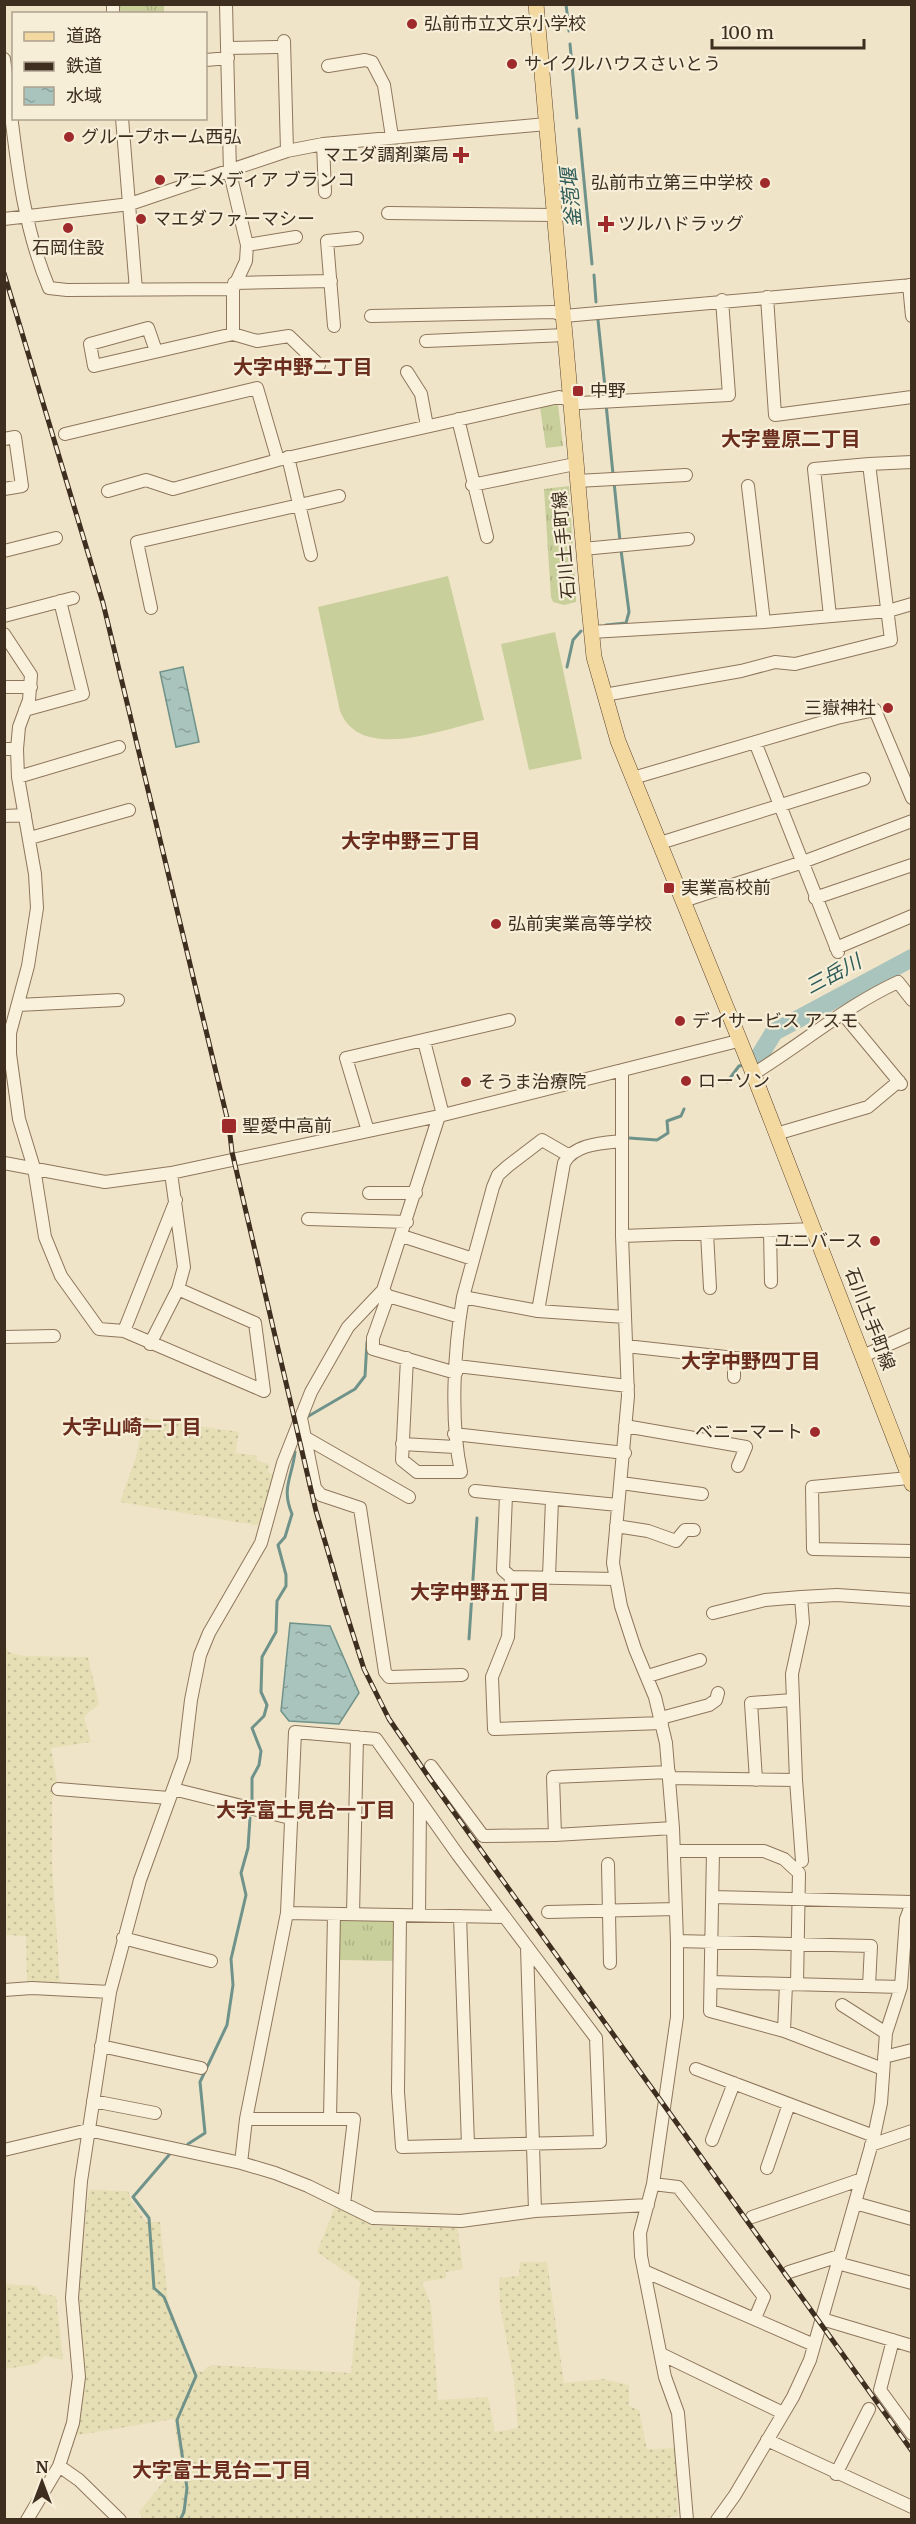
<svg xmlns="http://www.w3.org/2000/svg" width="916" height="2524" viewBox="0 0 916 2524" font-family="Merriweather,'Noto Sans JP',serif">
<style>
.farmland{fill:url(#farmland-dots)}
.grass{fill:url(#grass-tufts)}
.pitch{fill:#c9cf9b}
.water{fill:url(#water-ripples);stroke:#6f938a;stroke-width:1.5}
.lines{fill:none;stroke-linecap:round;stroke-linejoin:round}
.stream{stroke:#6f938a;stroke-width:3}
.river{stroke:#a9c4bc;stroke-width:18}
.minor-casing{stroke:#8d765c;stroke-width:14}
.major-casing{stroke:#5b4430;stroke-width:16}
.minor{stroke:#faf1dc;stroke-width:12}
.major{stroke:#f3d9a0;stroke-width:15}
.rail-casing{stroke:#3d2e20;stroke-width:5}
.rail{stroke:#f7eed8;stroke-width:3;stroke-dasharray:9;stroke-linecap:butt}
.poi-dot{fill:#9e2a2b;stroke:#f7eed8;stroke-width:2}
.labels{text-anchor:middle;stroke-width:4.5;stroke-linejoin:round;paint-order:stroke}
.poi-label{font-size:18px;fill:#3d2e20;stroke:#f7eed8;text-anchor:start}
.street-label{font-size:18px;fill:#3d2e20;stroke:#f7eed8}
.water-label{font-size:20px;font-style:italic;fill:#2f5d5a;stroke:#f7eed8}
.neighbourhood-label{font-size:20px;font-weight:bold;fill:#6b2e1e;stroke:#f7eed8}
</style>
<defs>
<pattern id="farmland-dots" width="8" height="8" patternUnits="userSpaceOnUse" patternTransform="scale(1.5)"><rect width="8" height="8" fill="#e6deb5"/><path d="M2 2h.1M6 6h.1" fill="none" stroke="#c6bf9b" stroke-width="1.8" stroke-linecap="round"/></pattern>
<pattern id="grass-tufts" width="24" height="20" patternUnits="userSpaceOnUse" patternTransform="scale(1.5)"><rect width="24" height="20" fill="#c9cf9b"/><path d="M3 7l-1-3M5 7V3M7 7l1-3M15 17l-1-3M17 17v-4M19 17l1-3" fill="none" stroke="#aeb285"/></pattern>
<pattern id="water-ripples" width="26" height="14" patternUnits="userSpaceOnUse" patternTransform="scale(1.5)"><rect width="26" height="14" fill="#a9c4bc"/><path d="M2 4q2-2 4 0t4 0M15 11q2-2 4 0t4 0" fill="none" stroke="#8ba098"/></pattern>
</defs>
<rect width="100%" height="100%" fill="#f0e4c8"/>
<path class="farmland" d="M144,1418L239,1432L235,1453L257,1456V1461L269,1464L268,1472L275,1475L261,1526L120,1502L136,1457Z
M4,1638L8,1652L24,1656L88,1657L99,1704L84,1717L91,1742L51,1748L57,1781L52,1800V1864L60,1985H27L26,1936L5,1935Z
M89,2190L128,2191L131,2200L146,2222H160L169,2311L191,2370L202,2372L211,2365L351,2373L360,2282L317,2252L336,2204L377,2226L457,2225L463,2269L446,2272V2278L422,2282L431,2305L438,2400L488,2397L495,2432L518,2428L514,2381L500,2305L499,2278L519,2276L520,2262H547L564,2383L604,2379L629,2385V2406L639,2410L647,2449L675,2448L678,2516L650,2520L143,2519L139,2512L180,2461L174,2419L72,2436L83,2365L78,2280Z
M5,2284L36,2286L41,2294L56,2296L63,2360L45,2356L36,2364L5,2369Z"/>
<path class="grass" d="M118,5H164V13H119Z
M558,405L563,446L546,448L540,407Z
M569,486L576,596V602L564,605L553,602L551,597L544,489Z
M343,1919H394L396,1923V1961L339,1960L340,1922Z"/>
<path class="pitch" d="M448,576L484,720C444,729 360,763 340,711L318,607Z
M555,632L582,759L529,770L501,644Z"/>
<path class="water" d="M183,667L199,742L176,747L160,672Z
M290,1623L330,1626L359,1693L339,1724L289,1721L281,1711Z"/>
<g class="lines">
<path class="stream" d="M566,4L569,31
M570,44L577,118
M579,129L592,264
M594,275L596,302
M598,320L606,397
M606,404L613,474
M614,482L620,541
M606,625L626,623L629,612L621,550
M567,667L573,640L581,631
M727,1082L739,1066L744,1065
M629,1138L657,1140L668,1133L667,1121L681,1116L684,1109
M307,1417L355,1389L365,1376L367,1342
M469,1639L477,1518
M252,1801V1778L259,1765L261,1751L252,1728L264,1716L267,1705L261,1692L262,1657L276,1632L277,1601L286,1586V1575L278,1545L285,1537L292,1514C281,1488 292,1478 295,1452
M188,2144L205,2133L200,2082L227,2025L233,1985L231,1959L246,1895L241,1873L248,1848L250,1818
M169,2155L133,2197L149,2218L154,2288L164,2297L196,2376L177,2420L187,2488L184,2512L180,2520"/>
<path class="river" d="M757,1060L774,1032L912,958"/>
<g class="minor-casing">
<path id="minor" d="M113,4V14
M226,4L230,173L247,245L246,261L233,289V334L257,341L289,336L319,365
M284,41L287,151
M227,48L277,47
M4,59C15,137 18,214 49,288L67,290L233,289
M206,60L228,58
M328,66L365,60L372,62L384,85L392,137
M122,118L136,290
M323,144L325,192
M388,213L555,215
M4,219L130,204L287,151L323,144L547,124
M247,245L296,237
M234,283L331,281
M909,285L912,316
M767,297L775,415L912,397
M371,316L554,312L564,316L912,285
M334,326L327,241L357,238
M426,341L565,335
M156,351L148,328L90,344L94,366L233,334
M407,372L421,394L427,426
M458,419L487,537
M65,434L257,388L278,460L559,397L580,403L729,395L722,300
M4,439L15,437L22,486L4,489
M288,457L311,555
M577,481L686,475
M472,485L575,464
M748,486L764,622
M108,491L146,480L173,489L278,460
M583,549L688,539
M4,551L56,538
M151,608L137,542L339,496
M4,616L73,598
M830,616L814,469L869,464
M591,632L764,622L888,611L912,604
M4,634L31,675L29,700L19,727L17,749L18,777L35,874L37,908L28,966L10,1033V1054L19,1119L34,1168L45,1237L61,1276L99,1329L124,1331
M4,687H31
M604,695L741,671L775,662L795,664L891,640L869,464L912,462
M25,710L83,694L60,601
M755,742L838,952
M4,749H17
M18,777L119,747
M633,778L837,718L875,710L912,798
M4,816L25,815
M30,838L129,810
M660,843L864,779
M815,898L912,865
M683,901L800,863L912,821
M836,948L912,916
M18,1005L118,1000
M843,1014L901,1084
M424,1041L443,1115
M622,1070V1236L628,1396L613,1563L621,1606L635,1649L655,1697L666,1743L673,1828L677,1941V2017L653,2184L640,2233L641,2256L665,2377L678,2413L687,2520
M753,1074C802,1044 846,1006 898,982L912,1000
M368,1131L346,1058L509,1020
M776,1134L868,1107L899,1081
M568,1155L542,1140L508,1166L498,1175L493,1187L463,1297L538,1311L625,1317
M4,1163L105,1182L171,1173L439,1116L738,1041
M369,1193H416
M176,1200L124,1331L264,1391L255,1323L178,1289
M308,1219L407,1222
M770,1231L771,1282
M707,1233L710,1288
M402,1236L473,1259
M622,1236L814,1229
M383,1290L388,1296L373,1338V1349L456,1373
M388,1296L460,1317
M538,1311L564,1163C574,1144 602,1143 622,1141
M4,1337L54,1336
M150,1344L178,1289L184,1267L171,1173
M626,1346L753,1360
M863,1356L912,1334
M407,1358L402,1460L417,1472H461C450,1421 454,1349 463,1297
M734,1358V1377
M457,1366L628,1386
M301,1418L315,1488L321,1495L360,1508L385,1672L389,1677L462,1675
M625,1426L746,1447L738,1466
M454,1434L625,1453
M306,1438L409,1497
M402,1444L455,1447
M909,1478L812,1487L813,1549L912,1551
M621,1483L702,1494
M475,1491L618,1505
M506,1495L503,1570L511,1577
M616,1526L648,1531L676,1541L685,1530H694
M549,1576L552,1500
M615,1579L511,1577L508,1637L492,1677L494,1729L662,1723
M713,1613L765,1600L801,1597
M648,1676L700,1660
M661,1718L709,1705L716,1700L718,1693
M431,1766L483,1836L555,1835
M669,1772L553,1777L555,1835L673,1828
M670,1778L796,1780L792,1674L803,1623L801,1597L837,1595L912,1600
M756,1780L751,1703L792,1700
M796,1780L802,1861
M58,1789L169,1798
M173,1789L290,1818
M674,1851H764L784,1859L799,1873L797,1984
M713,1851L710,2011L784,2031L883,2069
M608,1864L610,1963
M713,1897L912,1902
M548,1912L676,1909
M287,1913L505,1917
M353,1914L357,1737
M419,1915L420,1803
M460,1916L468,2145
M123,1938L211,1961
M677,1941L871,1946L869,1986
M527,1947L535,2211
M711,1982L901,1987
M4,1990L32,1988L110,1992
M842,2005L886,2033
M784,2031L786,1984
M101,2046L201,2068
M884,2057L912,2050
M696,2069L874,2136
M93,2101L155,2113
M246,2119H354L344,2204
M330,2119L334,1914
M712,2140L734,2083
M871,2145L912,2131
M4,2150L88,2130L241,2163L275,2173L308,2186L373,2218L461,2221L535,2211L648,2205
M241,2163L246,2119L287,1913L295,1732L376,1739L458,1855L596,2038L600,2142L402,2147L398,2092L400,1915
M767,2168L789,2104
M653,2184L678,2187L764,2297L755,2318
M855,2203L912,2219
M752,2217L862,2179
M837,2263L912,2283
M644,2271L814,2345
M789,2272L839,2256
M822,2319L912,2346
M893,2340L880,2390L912,2434
M661,2354L783,2413
M767,2440L912,2507
M59,2466L79,2480L120,2520
M836,2474L869,2409
M27,2520L59,2466L73,2423L79,2377L72,2298L81,2181L110,1992L140,1880L184,1759L191,1700L200,1655L209,1633L261,1543L283,1463L311,1392L348,1327L383,1290L439,1116
M717,2520L735,2495L793,2397L810,2360L874,2136L881,2103L886,2033L901,1987L906,1919L912,1903"/>
</g>
<g class="major-casing">
<path id="major" d="M536,4L586,576L594,657L618,741L751,1068L912,1484"/>
</g>
<use href="#minor" class="minor"/>
<use href="#major" class="major"/>
<g class="rail-casing">
<path id="rail" d="M4,273L103,603L229,1126L232,1152L316,1511L344,1606L364,1669L389,1719L430,1779L912,2451"/>
</g>
<use href="#rail" class="rail"/>
</g>
<g class="poi-dot">
<circle cx="412" cy="24" r="6"/>
<circle cx="512" cy="64" r="6"/>
<circle cx="69" cy="137" r="6"/>
<path d="M458 146h6v6h6v6h-6v6h-6v-6h-6v-6h6z"/>
<circle cx="160" cy="180" r="6"/>
<circle cx="765" cy="183" r="6"/>
<circle cx="141" cy="219" r="6"/>
<path d="M603 215h6v6h6v6h-6v6h-6v-6h-6v-6h6z"/>
<circle cx="68" cy="228" r="6"/>
<rect x="572" y="385" width="12" height="12" rx="3"/>
<circle cx="888" cy="708" r="6"/>
<rect x="663" y="882" width="12" height="12" rx="3"/>
<circle cx="496" cy="924" r="6"/>
<circle cx="680" cy="1021" r="6"/>
<circle cx="686" cy="1081" r="6"/>
<circle cx="466" cy="1082" r="6"/>
<rect x="221" y="1118" width="16" height="16" rx="3"/>
<circle cx="875" cy="1241" r="6"/>
<circle cx="815" cy="1432" r="6"/>
</g>
<g class="labels">
<g class="poi-label">
<text x="424" y="30">弘前市立文京小学校</text>
<text x="524" y="70">サイクルハウスさいとう</text>
<text x="81" y="143">グループホーム西弘</text>
<text x="449" y="161" text-anchor="end">マエダ調剤薬局</text>
<text x="172" y="186">アニメディア ブランコ</text>
<text x="753" y="189" text-anchor="end">弘前市立第三中学校</text>
<text x="153" y="225">マエダファーマシー</text>
<text x="618" y="230">ツルハドラッグ</text>
<text x="68" y="254" text-anchor="middle">石岡住設</text>
<text x="590" y="397">中野</text>
<text x="876" y="714" text-anchor="end">三嶽神社</text>
<text x="681" y="894">実業高校前</text>
<text x="508" y="930">弘前実業高等学校</text>
<text x="692" y="1027">デイサービス アスモ</text>
<text x="698" y="1087">ローソン</text>
<text x="478" y="1088">そうま治療院</text>
<text x="242" y="1132">聖愛中高前</text>
<text x="863" y="1247" text-anchor="end">ユニバース</text>
<text x="803" y="1438" text-anchor="end">ベニーマート</text>
</g>
<g class="street-label">
<text transform="translate(564 545) rotate(-95)" y="6">石川土手町線</text>
<text transform="translate(870 1319) rotate(69)" y="6">石川土手町線</text>
</g>
<g class="water-label">
<text transform="translate(571 198) rotate(-96)" y="7">釜萢堰</text>
<text transform="translate(833 974) rotate(-28)" y="7">三岳川</text>
</g>
<g class="neighbourhood-label">
<text x="303" y="374">大字中野二丁目</text>
<text x="791" y="446">大字豊原二丁目</text>
<text x="411" y="848">大字中野三丁目</text>
<text x="751" y="1368">大字中野四丁目</text>
<text x="132" y="1434">大字山崎一丁目</text>
<text x="480" y="1599">大字中野五丁目</text>
<text x="306" y="1817">大字富士見台一丁目</text>
<text x="222" y="2477">大字富士見台二丁目</text>
</g>
</g>
<rect width="916" height="2524" fill="none" stroke="#3d2e20" stroke-width="12"/>
<rect x="12" y="12" width="195" height="108" fill="#f7eed8" stroke="#ada18e" stroke-width="1.5"/>
<rect x="24" y="32" width="30" height="9" fill="#f3d9a0" stroke="#ada18e" stroke-width="1.5"/>
<text x="66" y="42" font-size="18" fill="#3d2e20">道路</text>
<rect x="24" y="62" width="30" height="9" fill="#3d2e20" stroke="#ada18e" stroke-width="1.5"/>
<text x="66" y="72" font-size="18" fill="#3d2e20">鉄道</text>
<rect x="24" y="87" width="30" height="18" fill="url(#water-ripples)" stroke="#ada18e" stroke-width="1.5"/>
<text x="66" y="102" font-size="18" fill="#3d2e20">水域</text>
<g transform="translate(42 2482)" stroke="#f7eed8" stroke-width="4.5" paint-order="stroke">
<path d="M0-4.5L10 22L0 15L-10 22Z" fill="#3d2e20"/>
<text y="-9" font-size="16" font-weight="bold" text-anchor="middle" fill="#3d2e20">N</text>
</g>
<path d="M712 39v9h152v-9" fill="none" stroke="#3d2e20" stroke-width="3"/>
<text x="721" y="39" font-size="18" fill="#3d2e20" stroke="#f7eed8" stroke-width="4.5" paint-order="stroke">100 m</text>
</svg>
